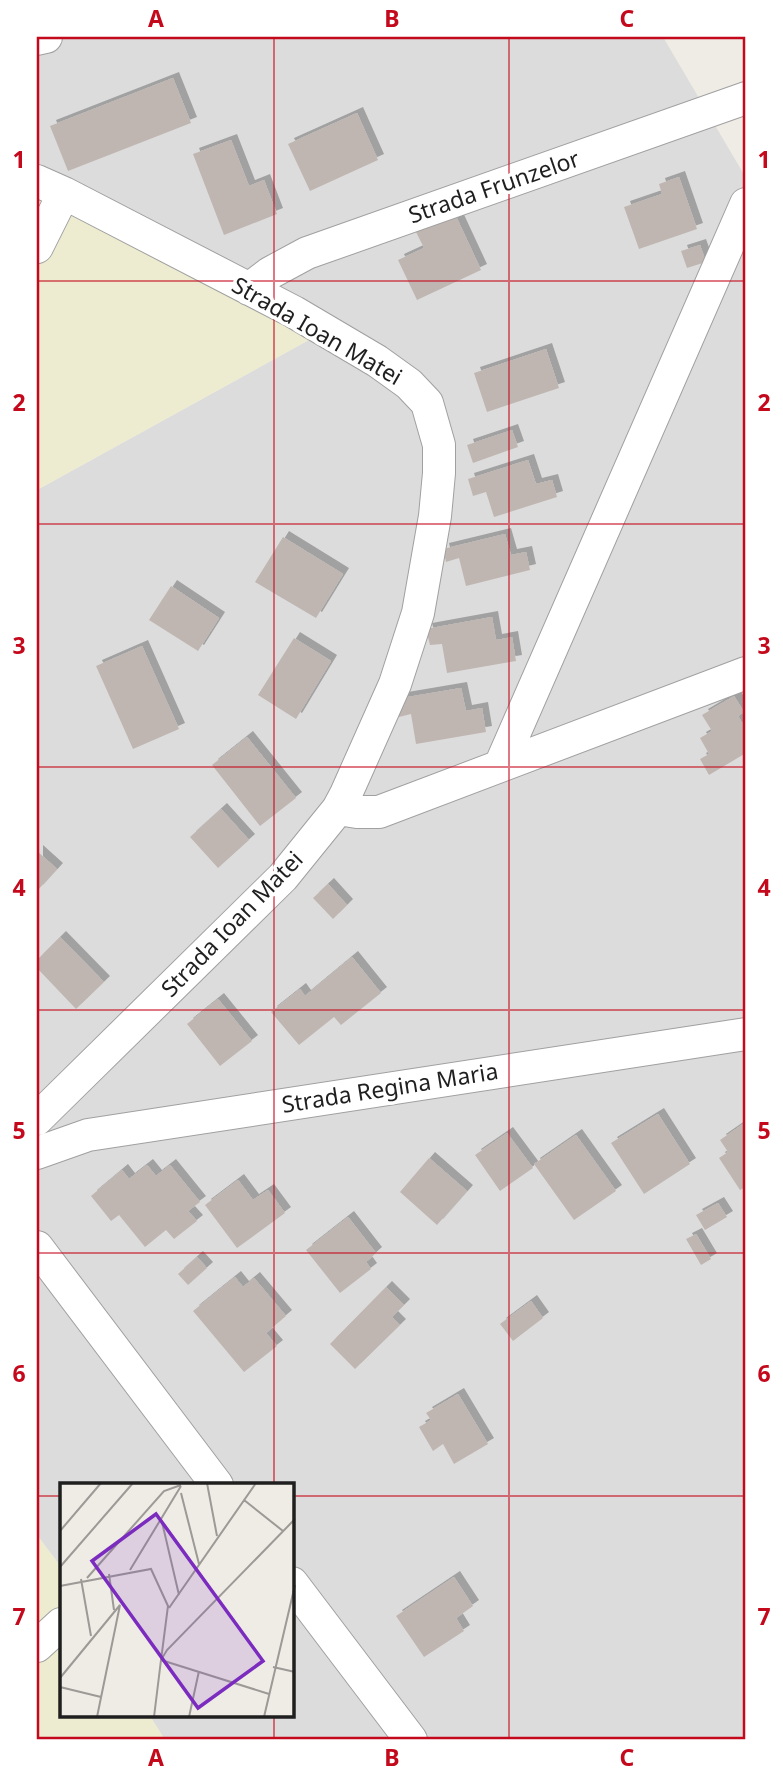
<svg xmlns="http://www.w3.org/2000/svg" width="783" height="1777" viewBox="0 0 783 1777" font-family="'Noto Sans',sans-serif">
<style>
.residential{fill:#dddcdc}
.farmland{fill:#edecd1}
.building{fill:#bfb6b2;filter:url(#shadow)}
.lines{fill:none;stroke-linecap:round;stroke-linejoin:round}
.minor-casing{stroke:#a0a0a0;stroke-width:34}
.minor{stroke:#fff;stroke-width:32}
.grid{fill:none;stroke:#c4091c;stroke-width:2;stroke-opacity:0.55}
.labels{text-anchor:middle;stroke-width:7;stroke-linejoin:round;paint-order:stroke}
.street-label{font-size:23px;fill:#1f1f1f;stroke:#fff}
.inset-road{fill:none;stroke:#9c9996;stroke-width:2}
.view{fill:#7b2cbf;fill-opacity:0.15;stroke:#7b2cbf;stroke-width:3.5}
.inset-edge{fill:none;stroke:#1f1f1f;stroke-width:3.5}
.neatline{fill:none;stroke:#c4091c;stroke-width:2.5}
.grid-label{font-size:23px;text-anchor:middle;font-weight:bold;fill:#c4091c}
</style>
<defs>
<filter id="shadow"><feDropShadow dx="6" dy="-6" stdDeviation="0" flood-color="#0004"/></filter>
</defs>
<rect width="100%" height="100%" fill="#efebe5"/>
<path class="residential" d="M37,37H663L746,178V1740H165L150,1716H292V1485H61V1567L37,1535V490L318,335L37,189Z"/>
<path class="farmland" d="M37,189L318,335L37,490Z
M37,1535L61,1567V1716H150L165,1740H37Z"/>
<path class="building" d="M173,78L191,123L68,171L50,126Z
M357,113L378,160L310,191L288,144Z
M231,140L249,186L264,180L277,214L224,235L193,154Z
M679,177L697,229L639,249L624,207L662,194L659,184Z
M454,212L481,270L417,300L398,260L424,248L415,230Z
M700,245L706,262L687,268L681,251Z
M546,349L559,388L487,412L474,373Z
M512,430L518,447L473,463L467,445Z
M528,460L536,484L552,480L557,497L494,517L486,492L473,496L468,479Z
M505,534L511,555L526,552L530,570L466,586L459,558L446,562L443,549Z
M283,537L343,574L316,618L255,582Z
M171,586L219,618L198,651L149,620Z
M492,617L496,640L512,637L516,661L447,673L442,644L430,645L426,629Z
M294,638L331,661L296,719L258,695Z
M142,646L179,729L133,749L96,666Z
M461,688L466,711L482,708L486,732L416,744L411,714L399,717L396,699Z
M734,696L744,712L738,716L746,729V753L709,775L700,759L709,754L700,738L712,731L702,715Z
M247,737L296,798L260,826L212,765Z
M221,809L249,840L218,868L190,837Z
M37,851L57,869L37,891Z
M328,884L347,905L333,919L313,898Z
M60,937L104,982L76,1009L37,968V960Z
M352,957L381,993L341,1025L334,1017L299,1045L271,1012L300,989L305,996Z
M218,999L252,1041L220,1066L187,1024Z
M658,1114L690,1164L644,1194L611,1143Z
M746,1122V1187L740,1190L719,1158L728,1152L720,1140Z
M507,1133L533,1168L500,1191L475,1155Z
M576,1135L616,1191L574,1220L534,1164Z
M429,1158L467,1191L437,1225L400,1192Z
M147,1165L156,1176L170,1165L200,1202L188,1211L197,1221L174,1239L166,1230L145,1247L119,1215L111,1221L91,1196L122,1170L129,1179Z
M238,1180L253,1200L268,1190L285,1213L237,1248L205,1205Z
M718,1203L727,1217L705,1230L696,1215Z
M348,1217L376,1253L366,1262L371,1269L340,1293L306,1250Z
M696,1234L711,1259L701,1265L686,1239Z
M197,1257L207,1268L188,1285L178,1274Z
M235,1277L243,1287L254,1278L286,1316L266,1333L277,1346L244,1372L193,1311Z
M386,1287L404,1305L392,1317L400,1325L355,1369L330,1344Z
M531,1301L543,1318L513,1341L500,1324Z
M458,1394L488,1444L454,1464L443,1444L433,1451L419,1427L431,1420L426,1413Z
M454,1577L473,1606L456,1618L464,1631L424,1657L396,1616Z"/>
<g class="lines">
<g class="minor-casing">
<path id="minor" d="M37,39L46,37
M37,181L64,193L294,312L377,361L409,384L427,403L439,445V473L435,516L418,613L395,684L346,794L338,809L283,877L37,1119
M37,247L64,193
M249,289L270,273L307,253L746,98
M500,766L746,204
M338,809L357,812H379L746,673
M37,1153L88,1135L746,1034
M37,1247L217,1485
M292,1583L411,1740
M37,1646L61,1624"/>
</g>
<use href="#minor" class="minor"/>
</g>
<path class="grid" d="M274,37V1485M509,37V1740M37,281H746M37,524H746M37,767H746M37,1010H746M37,1253H746M37,1496H61M292,1496H746M274,1716V1740"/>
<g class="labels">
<g class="street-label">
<text transform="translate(494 187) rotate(-19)" y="8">Strada Frunzelor</text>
<text transform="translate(317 331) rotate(30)" y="8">Strada Ioan Matei</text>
<text transform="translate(232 924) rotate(-46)" y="8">Strada Ioan Matei</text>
<text transform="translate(390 1088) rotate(-9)" y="8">Strada Regina Maria</text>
</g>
</g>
<g transform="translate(60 1483)">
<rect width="234" height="234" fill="#efebe5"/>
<path class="inset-road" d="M147,0L157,53M121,10L139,81M184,17L223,48M102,39L119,112M0,48L41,0M0,84L73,0M70,87L121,3M49,91L54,127M27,95L104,8L121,2M21,96L31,153M0,103L91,86L108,123L101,177L209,211M109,125L196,0M213,184L235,189M0,195L60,122L37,234M0,204L41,214M94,234L101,177L107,167L235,36M129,234L139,188M204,234L235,102"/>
<path class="view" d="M96,31L203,178L138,225L32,78Z"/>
<rect width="234" height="234" class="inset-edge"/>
</g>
<rect width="783" height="1777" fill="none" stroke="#ffffff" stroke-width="77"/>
<rect x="38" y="38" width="706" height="1700" class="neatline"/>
<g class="grid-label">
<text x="156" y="27">A</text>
<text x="392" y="27">B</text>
<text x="627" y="27">C</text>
<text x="19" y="168">1</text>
<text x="764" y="168">1</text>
<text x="19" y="411">2</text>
<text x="764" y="411">2</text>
<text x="19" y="654">3</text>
<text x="764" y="654">3</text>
<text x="19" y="896">4</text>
<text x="764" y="896">4</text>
<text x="19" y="1139">5</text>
<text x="764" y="1139">5</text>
<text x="19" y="1382">6</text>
<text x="764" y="1382">6</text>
<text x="19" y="1625">7</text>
<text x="764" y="1625">7</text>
<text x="156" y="1766">A</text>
<text x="392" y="1766">B</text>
<text x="627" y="1766">C</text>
</g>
</svg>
